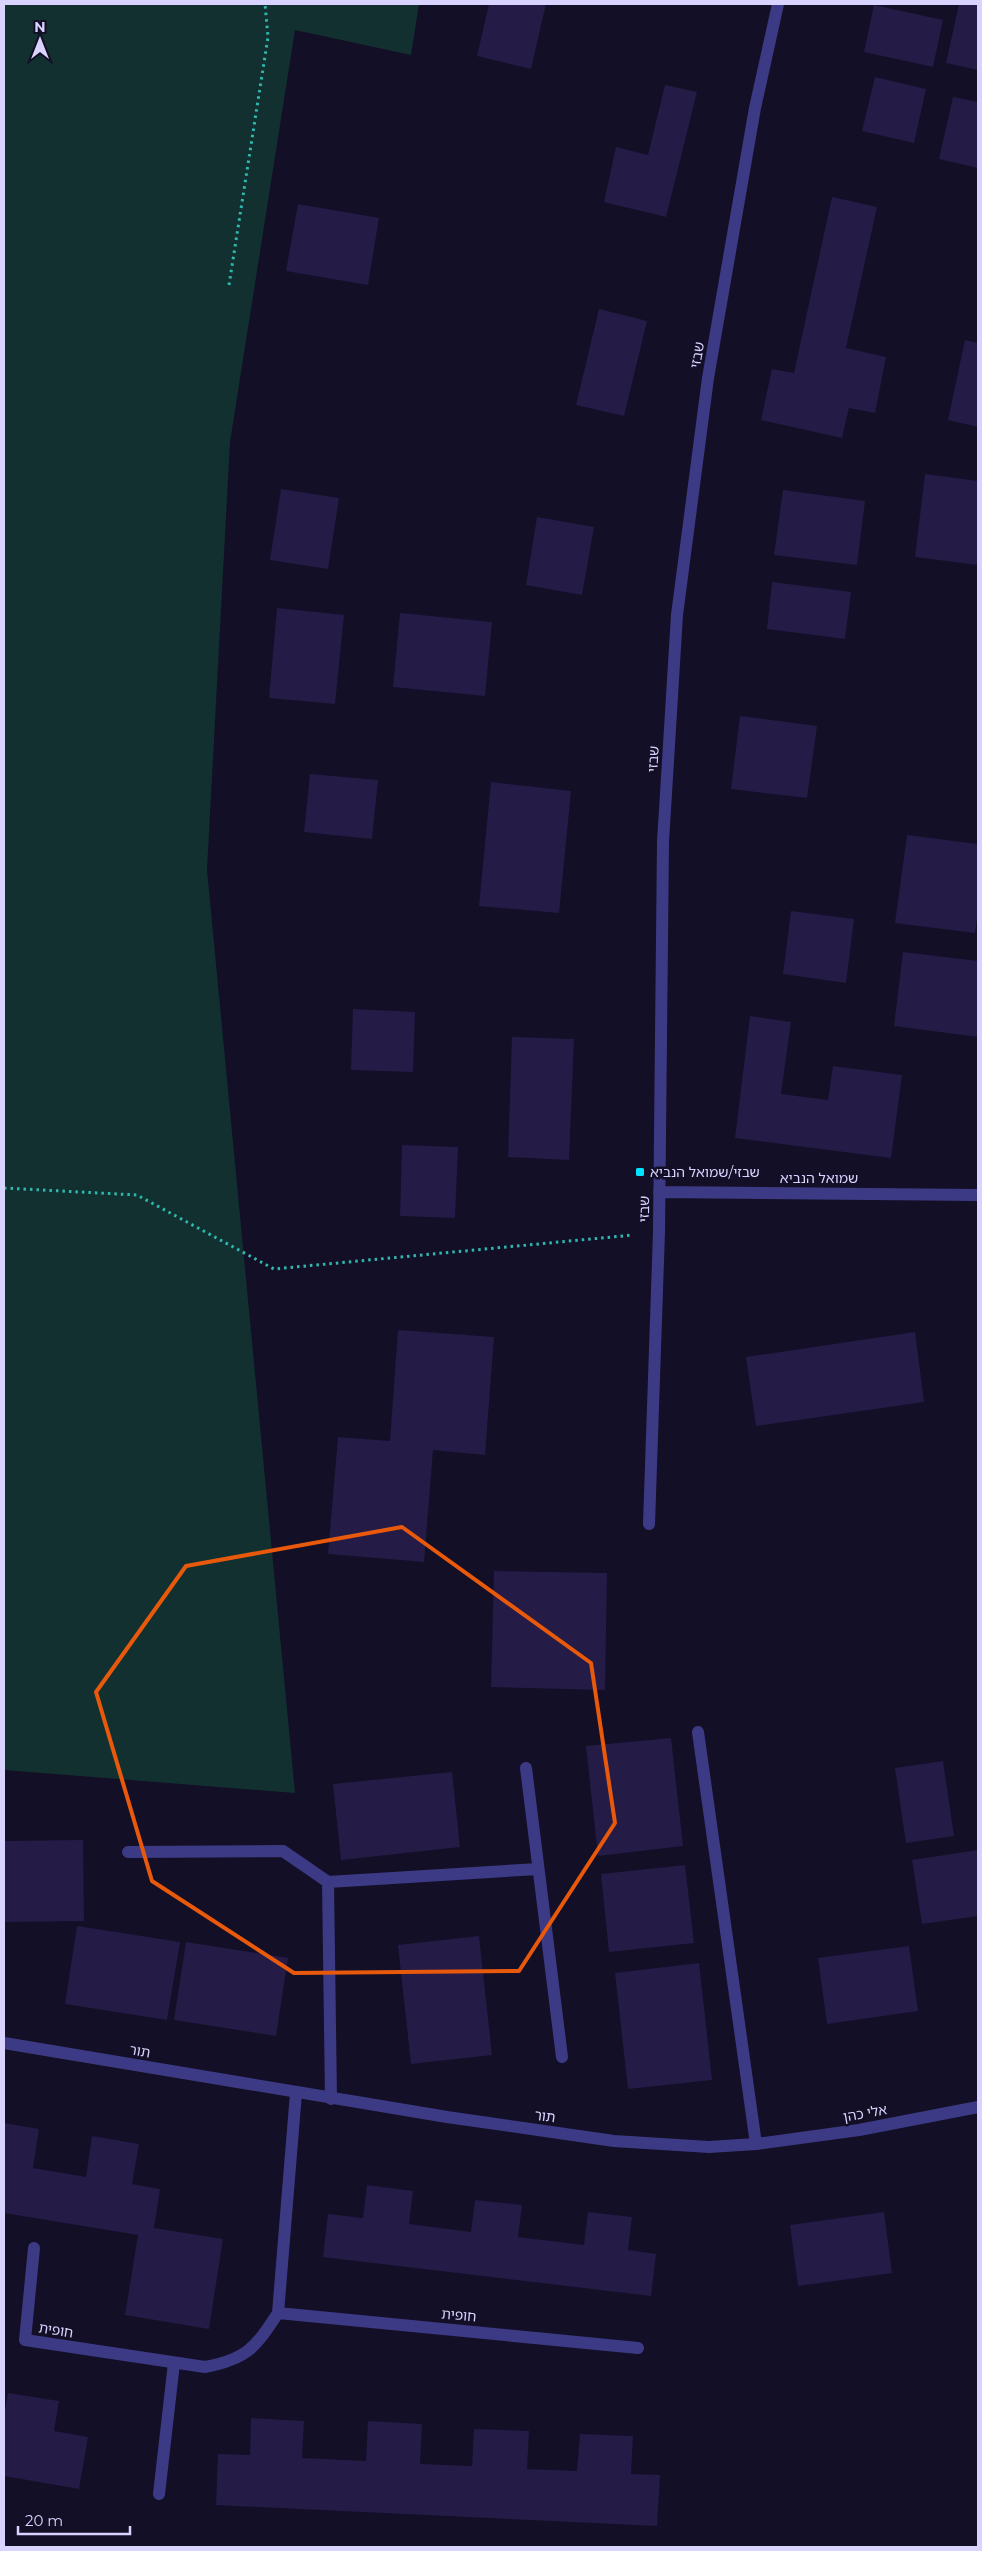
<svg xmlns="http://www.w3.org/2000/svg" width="982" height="2551" viewBox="0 0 982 2551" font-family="Montserrat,'Noto Sans Hebrew',sans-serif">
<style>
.green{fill:#12302f}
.building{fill:#241b47}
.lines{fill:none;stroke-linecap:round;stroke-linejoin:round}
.path{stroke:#2fb8b0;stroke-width:3;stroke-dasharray:2.5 4;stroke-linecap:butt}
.service{stroke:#3d3a85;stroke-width:12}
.minor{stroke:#3d3a85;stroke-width:12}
.marked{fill:none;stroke:#e8590c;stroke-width:4;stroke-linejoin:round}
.poi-dot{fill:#00e5ff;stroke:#130f26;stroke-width:2}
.labels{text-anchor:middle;stroke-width:5;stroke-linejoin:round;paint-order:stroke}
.street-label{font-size:14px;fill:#d9d4ff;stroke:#130f26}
.poi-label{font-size:14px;fill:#d9d4ff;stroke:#130f26;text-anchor:start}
</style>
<rect width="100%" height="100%" fill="#130f26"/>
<path class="green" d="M4,4H419L411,55L295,30L230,442L207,870L295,1793L4,1770Z"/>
<path class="building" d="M489,4H546L531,69L477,56Z
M959,4H978V70L946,63Z
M874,5L943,20L933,67L864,52Z
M875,77L926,89L914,143L862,131Z
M665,85L697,92L666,217L604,202L616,147L648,155Z
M953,97L978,102V168L939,159Z
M832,197L877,207L846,348L886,357L875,413L849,408L842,438L761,420L772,369L794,373Z
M298,204L379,218L368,285L286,271Z
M599,309L647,321L624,416L576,405Z
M965,340L978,343V427L948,420Z
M925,474L978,481V565L915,557Z
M281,489L339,498L328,569L270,560Z
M783,490L865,501L857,565L774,555Z
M537,517L594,527L582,595L526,585Z
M772,582L851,592L845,639L767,629Z
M277,608L344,615L335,704L269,698Z
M400,613L492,622L485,696L393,687Z
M740,716L817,726L807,798L731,789Z
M310,774L378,780L372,839L304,832Z
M491,782L571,791L559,913L479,906Z
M907,835L978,844V910L975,933L895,923Z
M791,911L854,919L846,983L783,974Z
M903,952L978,961V1037L894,1026Z
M353,1009L415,1012L413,1072L351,1070Z
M750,1016L791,1022L781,1094L828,1100L833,1066L902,1075L891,1158L735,1138Z
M512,1037L574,1039L569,1160L508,1157Z
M402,1145L458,1147L455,1218L400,1216Z
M398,1330L494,1337L485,1455L433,1450L424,1562L328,1554L338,1437L390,1441Z
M915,1332L924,1402L756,1426L746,1357Z
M494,1571L607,1573L605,1690L491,1687Z
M671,1738L683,1846L598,1856L586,1746Z
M943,1761L954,1836L906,1843L895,1768Z
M452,1772L460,1847L341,1860L333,1784Z
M83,1840L84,1921L4,1922V1841Z
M978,1850V1916L922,1924L912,1860Z
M685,1865L694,1943L609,1952L601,1874Z
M77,1926L180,1942L167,2020L65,2004Z
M479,1936L492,2055L411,2064L398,1945Z
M186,1942L288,1958L276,2036L174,2020Z
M909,1946L918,2011L827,2024L818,1958Z
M699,1963L712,2080L628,2089L615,1973Z
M4,2123L39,2129L33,2168L86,2177L92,2136L139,2144L132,2184L160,2189L154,2228L223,2239L209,2329L125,2315L138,2235L4,2213Z
M367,2185L413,2191L409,2224L471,2232L475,2200L522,2205L518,2237L584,2245L588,2212L632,2217L628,2250L656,2254L651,2296L323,2257L328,2214L363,2218Z
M884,2212L892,2273L798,2286L790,2225Z
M8,2393L59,2401L54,2431L88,2437L79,2489L4,2476V2417Z
M251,2418L304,2421L302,2458L366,2461L368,2421L422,2424L420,2464L472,2466L474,2429L529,2431L527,2469L577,2471L580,2434L633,2436L631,2474L660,2475L657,2526L216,2505L218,2454L250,2455Z"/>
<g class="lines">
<path class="path" d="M229,285L268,37L265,4
M4,1188L137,1195L274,1269L633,1235"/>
<path class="service" d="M698,1732L756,2144"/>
<path class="minor" d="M659,1192L978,1195
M649,1524L659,1232L663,842L677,615L708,378L755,108L778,4
M526,1768L562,2057
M128,1852L283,1851L328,1882
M4,2043L447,2117L614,2141L709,2147L756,2144L859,2130L978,2107
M331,2099L328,1882L538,1869
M34,2248L25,2340L205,2367C247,2359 255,2348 278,2313L638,2348
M278,2313L296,2093
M159,2494L174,2363"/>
</g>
<path class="marked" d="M402,1527L591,1663L615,1823L519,1971L294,1973L152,1881L96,1692L186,1566Z"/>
<rect class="poi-dot" x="635" y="1167" width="10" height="10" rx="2.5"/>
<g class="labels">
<g class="street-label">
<text transform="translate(697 355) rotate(-80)" y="5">שבזי</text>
<text transform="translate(653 759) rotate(-87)" y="5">שבזי</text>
<text x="819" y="1183">שמואל הנביא</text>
<text transform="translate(644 1209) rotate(-89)" y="5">שבזי</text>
<text transform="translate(140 2051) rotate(10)" y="5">תור</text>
<text transform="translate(865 2113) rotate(-10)" y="5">אלי כהן</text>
<text transform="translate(545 2116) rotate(8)" y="5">תור</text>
<text transform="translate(459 2315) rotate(5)" y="5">חופית</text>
<text transform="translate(56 2330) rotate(9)" y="5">חופית</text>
</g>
<g class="poi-label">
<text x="650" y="1177">שבזי/שמואל הנביא</text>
</g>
</g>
<rect width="982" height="2551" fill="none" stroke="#d9d4ff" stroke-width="10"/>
<g transform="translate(40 40)" stroke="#130f26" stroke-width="4" paint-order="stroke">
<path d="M0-4L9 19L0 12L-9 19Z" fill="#d9d4ff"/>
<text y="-8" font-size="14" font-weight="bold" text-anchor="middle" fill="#d9d4ff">N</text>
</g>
<path d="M18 2526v8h112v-8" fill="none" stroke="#d9d4ff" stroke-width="2.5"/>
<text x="25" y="2526" font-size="15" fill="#d9d4ff" stroke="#130f26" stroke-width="4" paint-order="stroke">20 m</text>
</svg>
